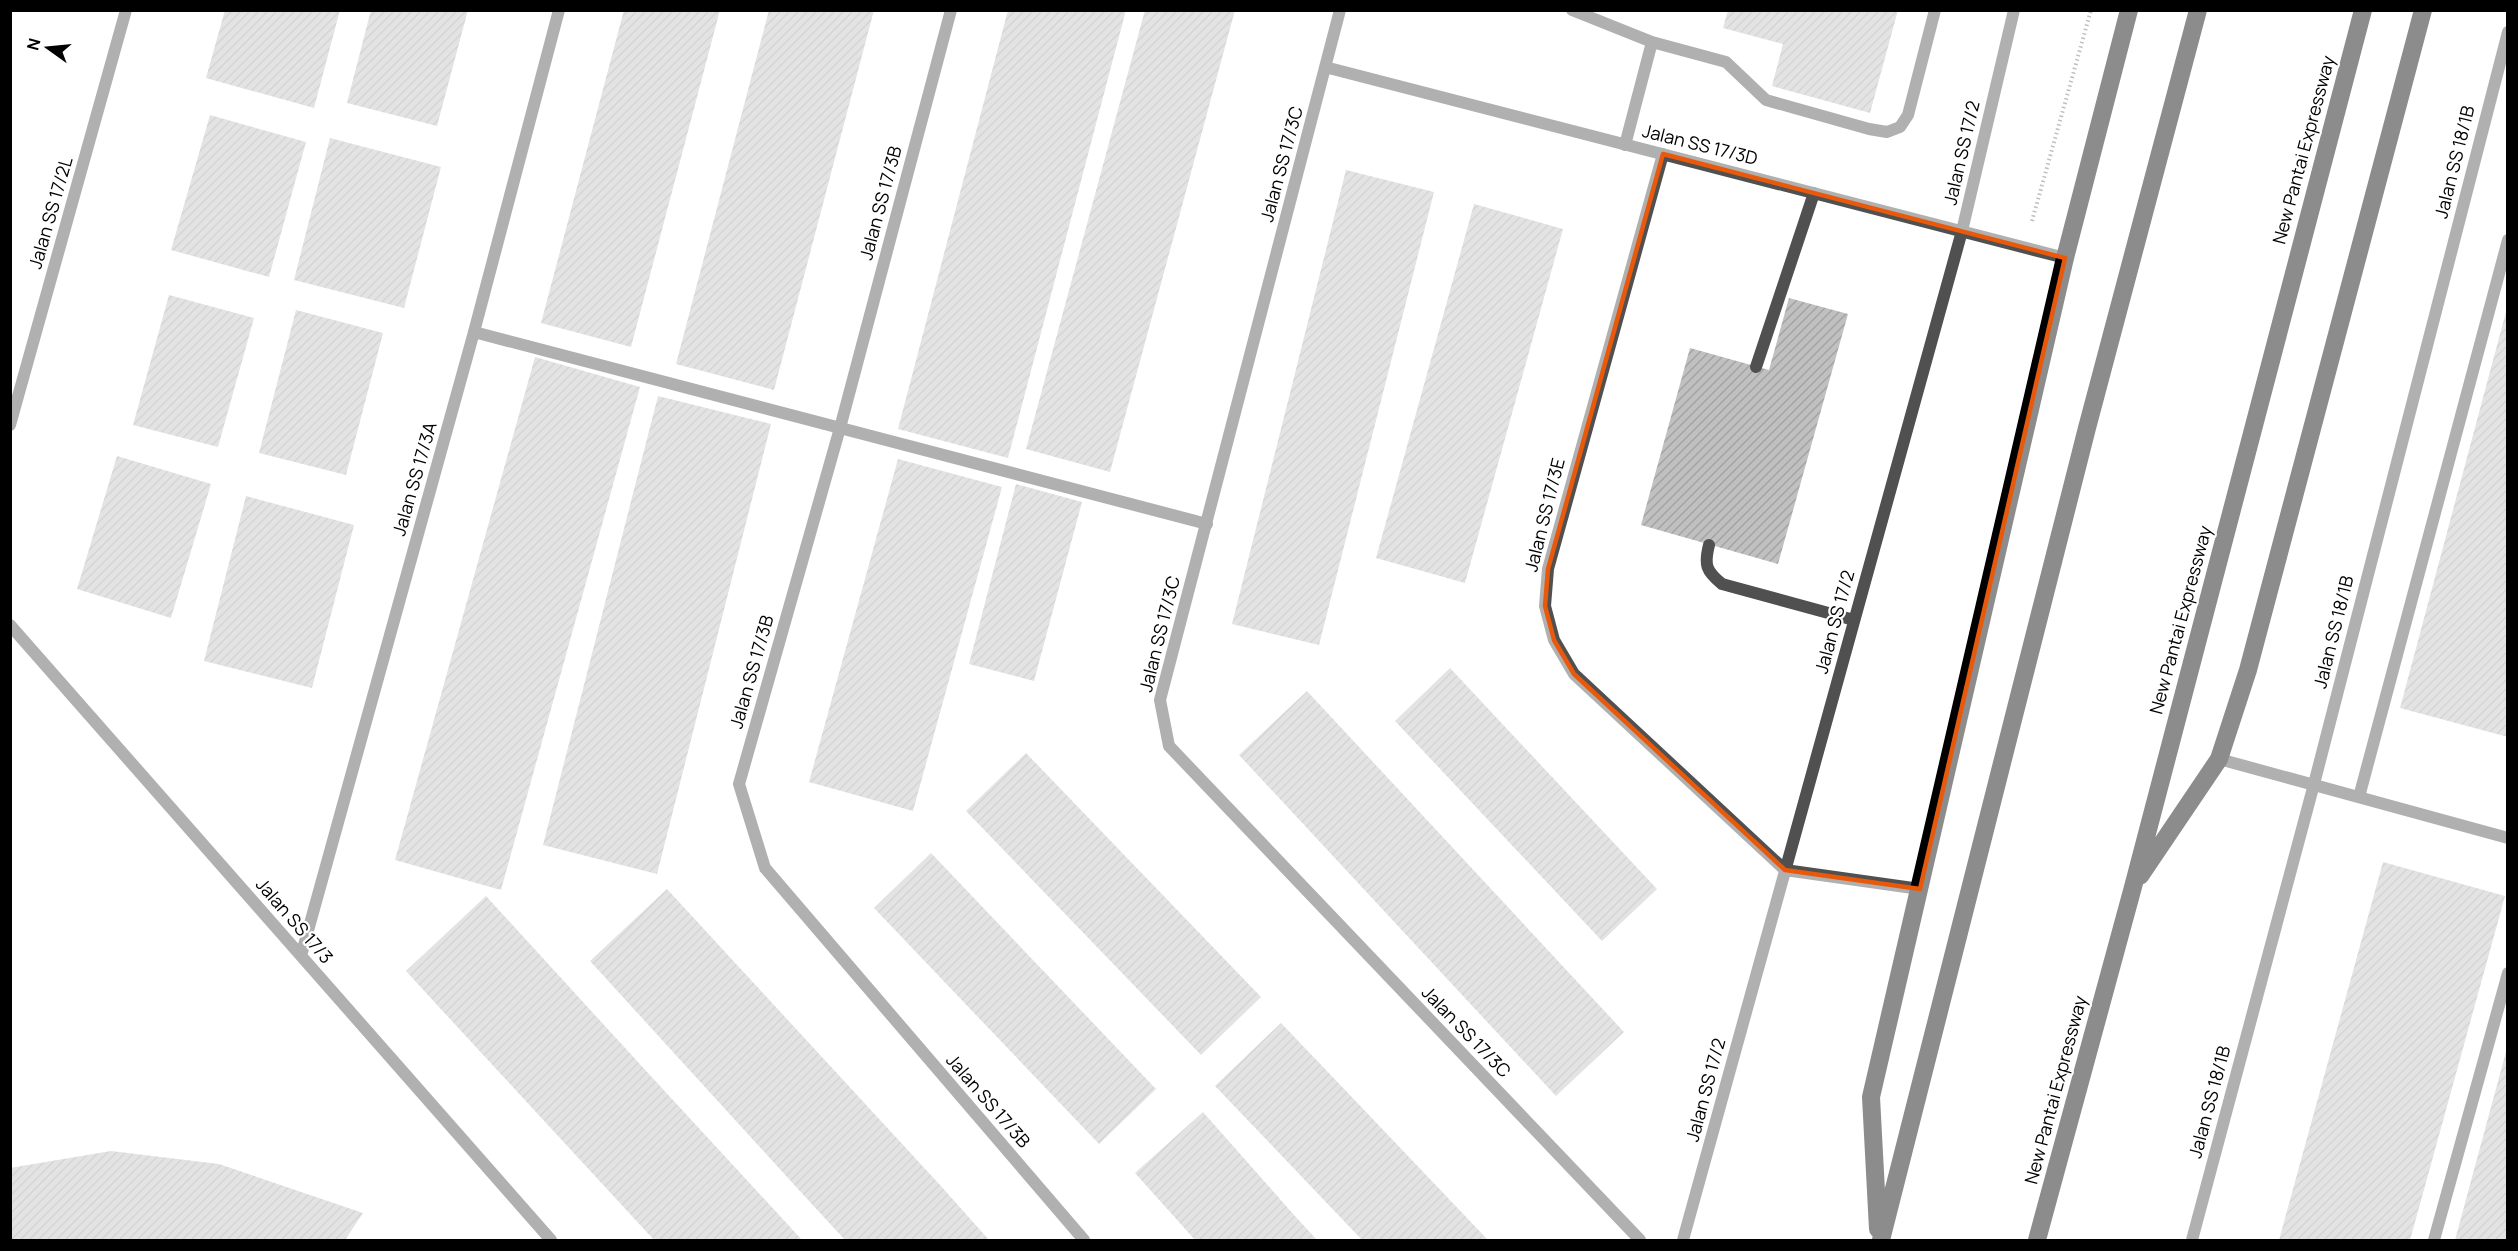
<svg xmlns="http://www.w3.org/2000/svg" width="2518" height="1251" viewBox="0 0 2518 1251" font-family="Manrope,sans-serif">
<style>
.building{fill:url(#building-hatch)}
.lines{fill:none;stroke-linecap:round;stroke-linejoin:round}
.path{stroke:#727272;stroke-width:4;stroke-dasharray:1.5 3;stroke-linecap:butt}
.lane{stroke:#505050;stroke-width:12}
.street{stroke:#505050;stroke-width:12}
.highway{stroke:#000;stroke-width:18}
.marked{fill:none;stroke:#e8590c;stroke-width:4.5;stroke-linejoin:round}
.labels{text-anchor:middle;stroke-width:4.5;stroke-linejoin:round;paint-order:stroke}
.street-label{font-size:18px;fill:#000;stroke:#fff}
</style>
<defs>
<pattern id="building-hatch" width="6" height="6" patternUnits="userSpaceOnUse" patternTransform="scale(1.5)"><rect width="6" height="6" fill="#c0c0c0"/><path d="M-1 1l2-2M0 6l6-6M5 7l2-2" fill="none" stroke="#a3a3a3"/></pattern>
</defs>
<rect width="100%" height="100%" fill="#fff"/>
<path class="building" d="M225,10H340L314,108L206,78Z
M371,10H468L437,126L347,103Z
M624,10H720L631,347L541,323Z
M769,10H874L774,390L676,364Z
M1008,10H1126L1008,458L898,429Z
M1145,10H1235L1110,472L1026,449Z
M1728,10H1898L1870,113L1772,86L1783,44L1723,28Z
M210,115L306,142L269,277L171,250Z
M330,138L441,167L404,308L294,280Z
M1346,170L1434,192L1319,645L1232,624Z
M1474,204L1563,229L1465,583L1376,558Z
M169,295L254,318L218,447L133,425Z
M1789,298L1848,314L1778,564L1641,525L1690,348L1769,370Z
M2507,308H2508V737L2400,708Z
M296,310L383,333L346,475L259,453Z
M535,357L640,387L501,890L395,860Z
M658,396L771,424L657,874L543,845Z
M117,456L211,484L171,618L77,589Z
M898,459L1002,487L913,811L809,782Z
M1016,484L1082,502L1034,681L969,664Z
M246,496L354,525L312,688L204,661Z
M1450,668L1657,889L1602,941L1395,721Z
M1307,691L1624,1032L1556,1096L1239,755Z
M1026,753L1261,997L1201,1055L966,811Z
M931,853L1156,1089L1099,1144L874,908Z
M2383,862L2505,896L2425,1186L2410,1240H2279Z
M667,889L940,1185L989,1240H845L798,1189L590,961Z
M486,896L648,1073L802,1240H654L438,1006L406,971Z
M1281,1023L1347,1092L1488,1240H1362L1281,1155L1215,1086Z
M2508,1049V1240H2455L2507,1048Z
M1203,1112L1294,1215L1317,1240H1195L1135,1173Z
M111,1151L219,1164L363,1213L345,1240H10V1168Z"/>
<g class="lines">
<path class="path" d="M2032,221L2091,10"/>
<path class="lane" d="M1572,10L1652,42L1726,62L1766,100L1869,129L1887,132L1900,127L1908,115L1935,10
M1625,145L1652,42
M474,332L1207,524
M1756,367L1814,193
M1709,545C1704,565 1706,571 1722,584L1854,620
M2359,797L2508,240
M2434,1240L2508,973"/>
<path class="street" d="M951,10L840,428L739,784L765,868L1084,1240
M1340,10L1160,700L1169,746L1640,1240
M1325,67L2065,258
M1663,154L1548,569L1545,606L1554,640L1574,674L1785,870L1920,889
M10,425L126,10
M10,625L551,1240
M2219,759L2508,838
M301,956L474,332L559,10
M1683,1240L1962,231L2014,10
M2192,1240L2314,784L2508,32"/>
<path class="highway" d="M2140,876L2219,759L2248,670L2423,10
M1878,1229L1871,1097L2065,258L2129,10
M1881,1240L2087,428L2198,10
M2037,1240L2133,887L2363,10"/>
</g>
<path d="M0 0H2518V1251H0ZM1663,154L2065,258L1920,889L1785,870L1574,674L1554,640L1545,606L1548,569Z" fill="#fff" fill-opacity=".55" fill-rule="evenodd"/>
<path class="marked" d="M1663,154L2065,258L1920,889L1785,870L1574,674L1554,640L1545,606L1548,569Z"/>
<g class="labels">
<g class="street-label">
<text transform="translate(1700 145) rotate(14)" y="6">Jalan SS 17/3D</text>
<text transform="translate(2304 150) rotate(-75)" y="6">New Pantai Expressway</text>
<text transform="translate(1962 153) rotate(-77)" y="6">Jalan SS 17/2</text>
<text transform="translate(2455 162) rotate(-76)" y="6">Jalan SS 18/1B</text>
<text transform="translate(1282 164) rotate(-75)" y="6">Jalan SS 17/3C</text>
<text transform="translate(881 203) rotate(-75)" y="6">Jalan SS 17/3B</text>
<text transform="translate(51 213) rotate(-74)" y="6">Jalan SS 17/2L</text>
<text transform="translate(415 479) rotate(-74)" y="6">Jalan SS 17/3A</text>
<text transform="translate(1545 515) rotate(-76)" y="6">Jalan SS 17/3E</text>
<text transform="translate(2181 620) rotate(-75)" y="6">New Pantai Expressway</text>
<text transform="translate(1835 622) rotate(-75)" y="6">Jalan SS 17/2</text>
<text transform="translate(2334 632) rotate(-76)" y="6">Jalan SS 18/1B</text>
<text transform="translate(1160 634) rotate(-76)" y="6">Jalan SS 17/3C</text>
<text transform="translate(752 672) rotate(-74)" y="6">Jalan SS 17/3B</text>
<text transform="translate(294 921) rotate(49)" y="6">Jalan SS 17/3</text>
<text transform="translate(1466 1032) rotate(46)" y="6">Jalan SS 17/3C</text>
<text transform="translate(1706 1090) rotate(-75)" y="6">Jalan SS 17/2</text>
<text transform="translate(2056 1090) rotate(-75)" y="6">New Pantai Expressway</text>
<text transform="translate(988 1101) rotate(49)" y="6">Jalan SS 17/3B</text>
<text transform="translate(2210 1102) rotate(-75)" y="6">Jalan SS 18/1B</text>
</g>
</g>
<rect width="2518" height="1251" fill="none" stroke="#000000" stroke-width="24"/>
<g transform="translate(48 48) rotate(285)" stroke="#ffffff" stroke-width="4.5" paint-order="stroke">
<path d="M0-4.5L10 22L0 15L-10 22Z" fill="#000000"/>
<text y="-9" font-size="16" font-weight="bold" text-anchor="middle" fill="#000000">N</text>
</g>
</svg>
